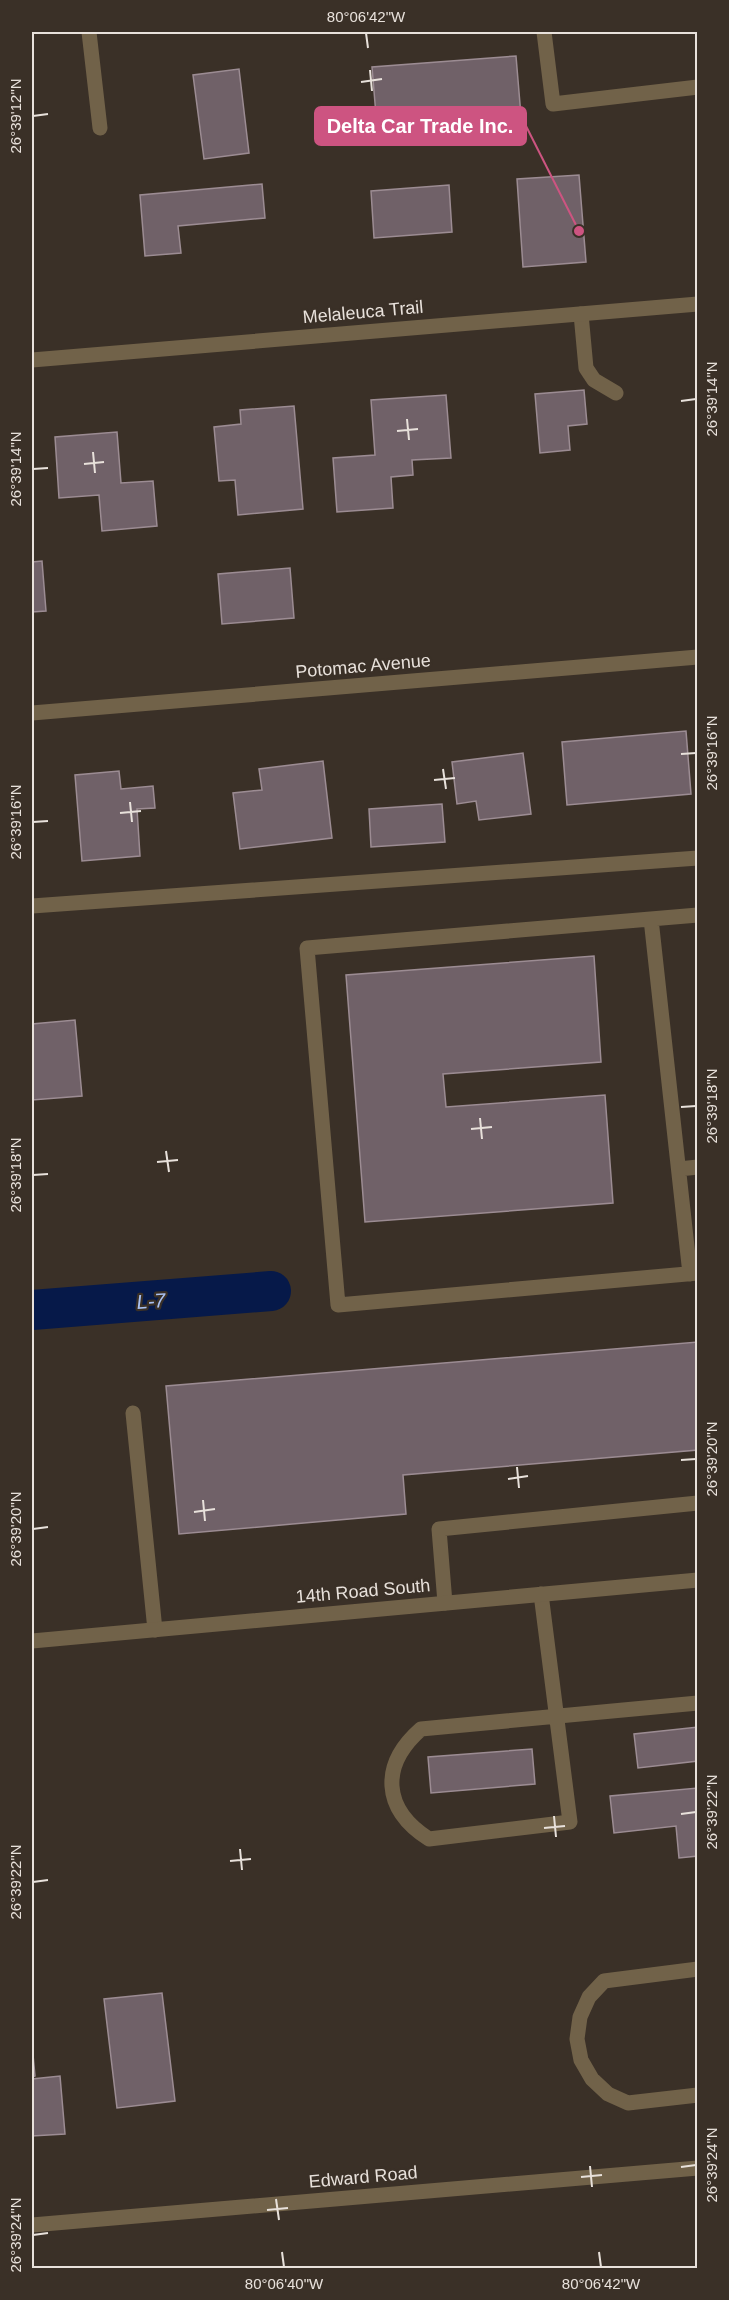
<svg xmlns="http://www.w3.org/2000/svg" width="729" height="2300" viewBox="0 0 729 2300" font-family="Arial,sans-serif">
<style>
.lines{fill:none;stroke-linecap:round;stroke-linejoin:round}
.canal{stroke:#061949;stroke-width:40}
.building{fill:#706168;stroke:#9c8c93;stroke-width:1.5}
.service{stroke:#716249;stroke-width:15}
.minor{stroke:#716249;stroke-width:15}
.ticks{fill:none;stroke:#e8e1db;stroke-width:2}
.labels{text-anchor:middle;stroke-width:4.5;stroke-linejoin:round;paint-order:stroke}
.street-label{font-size:18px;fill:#e8e1db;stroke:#3a3027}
.water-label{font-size:20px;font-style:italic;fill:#aac2f3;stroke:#3a3027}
.leader{fill:none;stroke:#cd5481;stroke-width:2}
.callout-dot{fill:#cd5481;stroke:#3a3027;stroke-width:2}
.callout{fill:#cd5481;stroke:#cd5481;stroke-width:2}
.callout-label{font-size:20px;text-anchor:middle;font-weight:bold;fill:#fff}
.neatline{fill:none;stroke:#e8e1db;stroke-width:2}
.ticks-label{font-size:15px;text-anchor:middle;fill:#e8e1db}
</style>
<rect width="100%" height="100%" fill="#3a3027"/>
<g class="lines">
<path class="canal" d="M32,1310L271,1291"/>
</g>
<path class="building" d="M516,56L522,128L378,139L372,67Z
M239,69L249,153L204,159L193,75Z
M579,175L586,262L523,267L517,179Z
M262,184L265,218L178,226L181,253L145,256L140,195Z
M449,185L452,232L374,238L371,191Z
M584,390L587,424L568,426L570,450L540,453L535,394Z
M446,395L451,458L412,460L413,475L391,477L393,508L337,512L333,458L375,455L371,400Z
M294,406L303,509L238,515L235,480L219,481L214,427L241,424L240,410Z
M117,432L121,483L153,481L157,526L102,531L99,495L59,498L55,437Z
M42,561L46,611L32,612V562Z
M290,568L294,618L222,624L218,574Z
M686,731L691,794L567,805L562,742Z
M523,753L531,814L479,820L476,801L457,804L452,762Z
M323,761L332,838L240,849L233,793L262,790L259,769Z
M119,771L121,789L153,786L155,808L137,809L140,856L82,861L75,775Z
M442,804L445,842L371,847L369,809Z
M594,956L601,1062L443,1074L446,1107L605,1095L613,1203L365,1222L346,975Z
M75,1020L82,1096L32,1100V1024Z
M698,1342V1450L403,1475L406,1514L179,1534L166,1386Z
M698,1727V1761L638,1768L634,1734Z
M532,1749L535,1784L431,1793L428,1757Z
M698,1788V1856L679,1858L676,1826L614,1833L610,1796Z
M162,1993L175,2101L117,2108L104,1999Z
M32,2055H33L35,2076L32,2077Z
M60,2076L65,2134L32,2136V2079Z"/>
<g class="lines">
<path class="service" d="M544,32L553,104L698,87
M581,314L586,368L594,380L616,393
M32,906L698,858
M698,915L307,948L338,1305L698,1273
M651,919L690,1274
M679,1169L698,1167
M133,1413L155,1630
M541,1594L570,1822L429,1839C382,1809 380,1765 421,1729L698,1703
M445,1603L439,1529L698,1503
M698,1969L604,1981L589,1997L580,2017L577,2039L581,2060L592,2079L608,2094L628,2103L698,2095"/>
<path class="minor" d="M89,32L100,128
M32,360L698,304
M32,713L698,657
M32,1641L698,1580
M32,2225L698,2168"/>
</g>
<path class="ticks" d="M366,33L368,48M370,70L372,91M361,82L382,79M33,116L48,114M681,401L696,399M407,419L409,440M397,431L418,429M93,452L95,473M84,464L104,462M33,469L48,468M681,754L696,753M443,769L446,789M434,780L455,778M130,802L132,822M120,813L141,811M33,822L48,821M681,1107L696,1106M480,1118L482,1139M471,1129L492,1127M166,1151L169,1172M157,1162L178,1160M33,1175L48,1174M681,1460L696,1459M517,1467L519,1488M508,1479L528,1476M203,1500L205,1521M194,1512L215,1509M33,1529L48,1527M681,1814L696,1812M554,1816L556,1837M544,1828L565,1826M240,1849L242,1870M230,1861L251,1859M33,1882L48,1880M590,2166L592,2187M681,2167L696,2165M581,2177L602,2175M276,2199L279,2220M267,2210L288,2208M33,2235L48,2233M282,2252L284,2267M599,2252L601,2267"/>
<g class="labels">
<g class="street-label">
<text transform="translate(363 312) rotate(-5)" y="6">Melaleuca Trail</text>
<text transform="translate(363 666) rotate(-5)" y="6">Potomac Avenue</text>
<text transform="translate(363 1591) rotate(-5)" y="6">14th Road South</text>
<text transform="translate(363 2177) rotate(-5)" y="6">Edward Road</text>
</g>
<g class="water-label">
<text transform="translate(151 1301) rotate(-4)" y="7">L-7</text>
</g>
</g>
<path class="leader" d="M579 231L526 126"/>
<circle class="callout-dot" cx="579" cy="231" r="6"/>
<rect class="callout" x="315" y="107" width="211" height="38" rx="6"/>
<g class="callout-label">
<text x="420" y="133">Delta Car Trade Inc.</text>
</g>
<rect width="729" height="2300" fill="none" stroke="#3a3027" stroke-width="66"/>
<rect x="33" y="33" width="663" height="2234" class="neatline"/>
<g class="ticks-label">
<text x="366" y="22">80°06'42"W</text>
<text transform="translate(16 116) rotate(-90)" y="5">26°39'12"N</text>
<text transform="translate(712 399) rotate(-90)" y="5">26°39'14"N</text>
<text transform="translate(16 469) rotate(-90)" y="5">26°39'14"N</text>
<text transform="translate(712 753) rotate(-90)" y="5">26°39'16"N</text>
<text transform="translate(16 822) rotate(-90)" y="5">26°39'16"N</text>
<text transform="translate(712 1106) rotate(-90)" y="5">26°39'18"N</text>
<text transform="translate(16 1175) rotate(-90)" y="5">26°39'18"N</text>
<text transform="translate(712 1459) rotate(-90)" y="5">26°39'20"N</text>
<text transform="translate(16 1529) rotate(-90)" y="5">26°39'20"N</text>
<text transform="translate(712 1812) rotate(-90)" y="5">26°39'22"N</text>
<text transform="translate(16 1882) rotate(-90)" y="5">26°39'22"N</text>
<text transform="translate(712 2165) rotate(-90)" y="5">26°39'24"N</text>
<text transform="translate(16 2235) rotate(-90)" y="5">26°39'24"N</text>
<text x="284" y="2289">80°06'40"W</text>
<text x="601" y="2289">80°06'42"W</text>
</g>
</svg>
